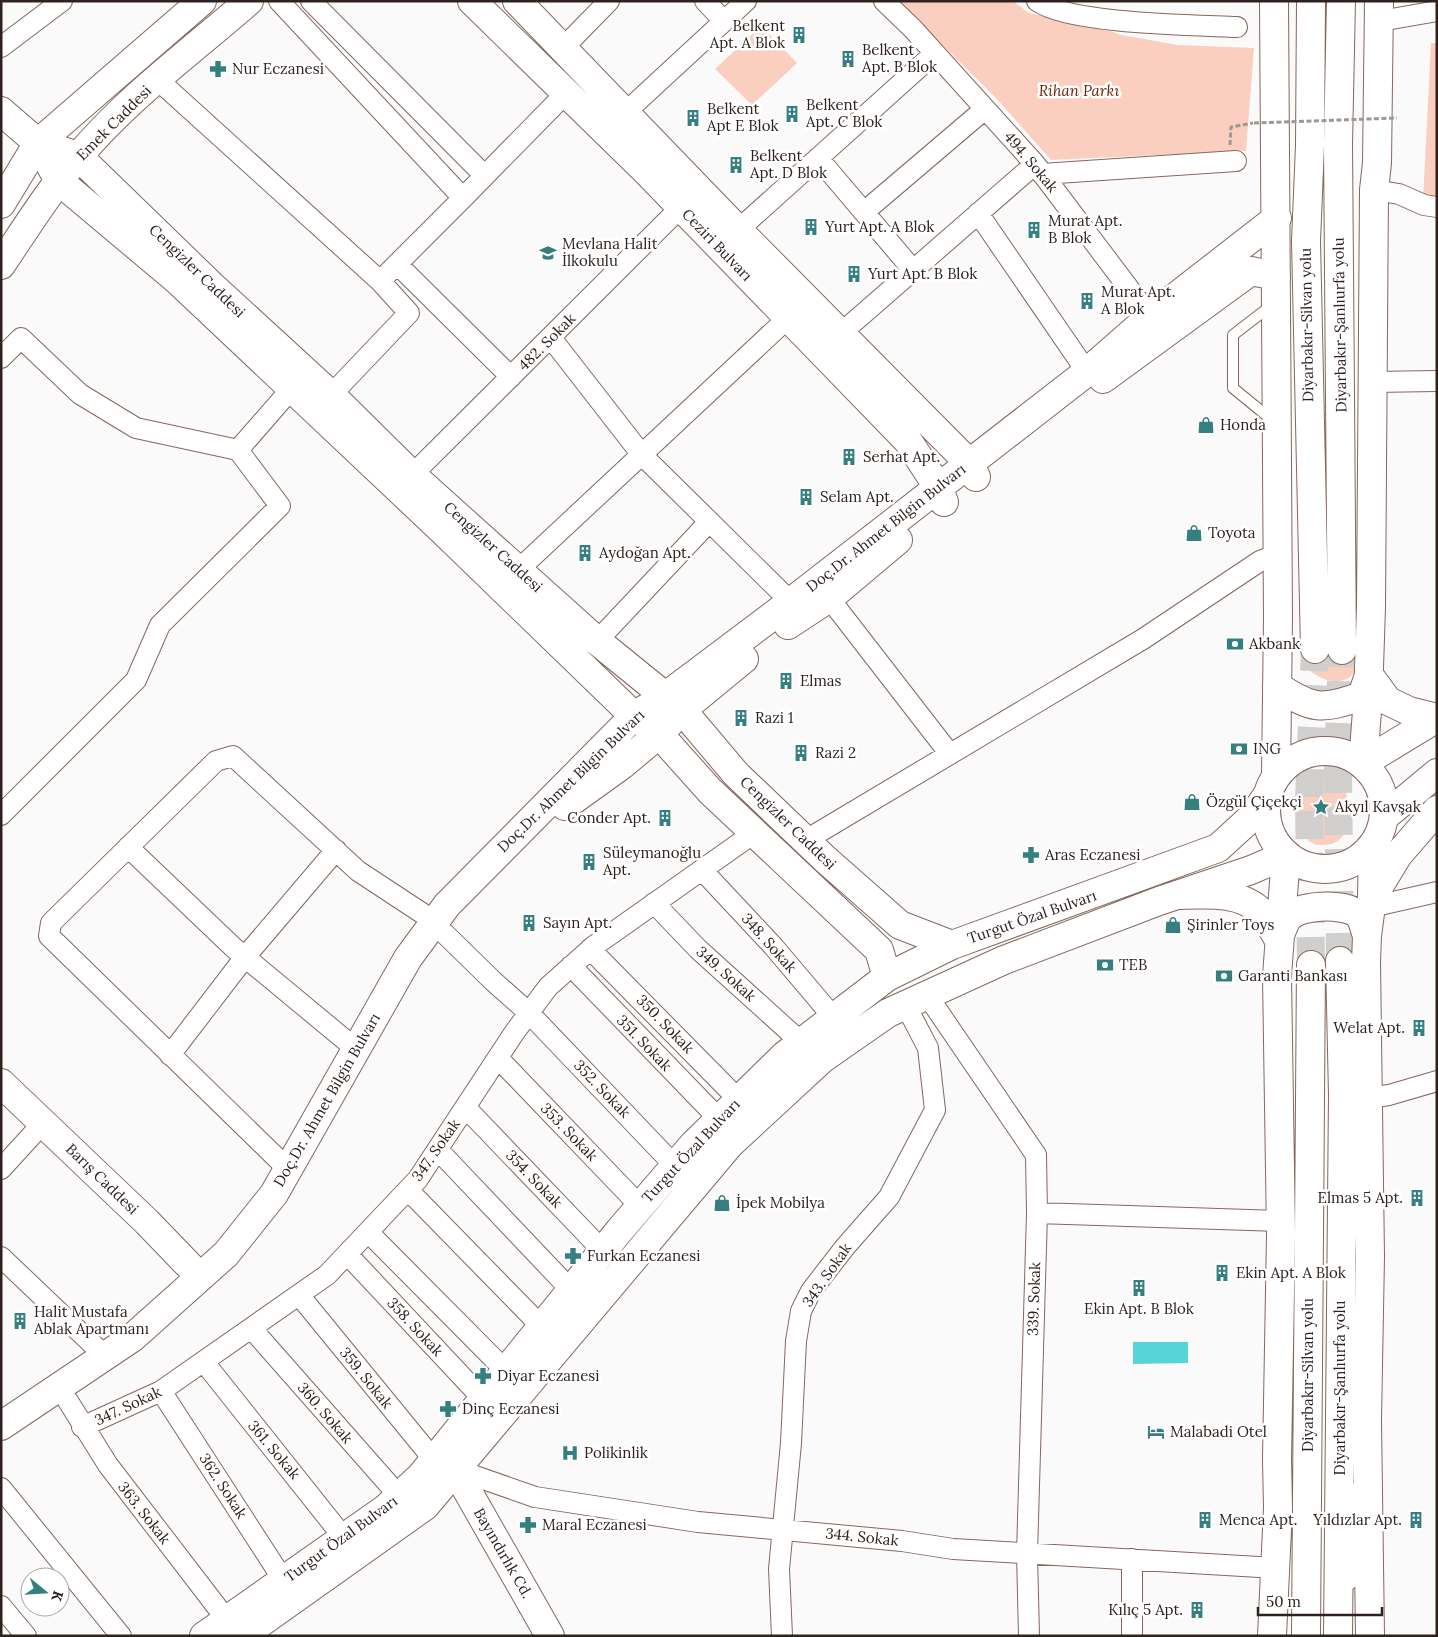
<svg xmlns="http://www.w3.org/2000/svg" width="1438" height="1637" viewBox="0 0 1438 1637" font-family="Lora,serif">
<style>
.green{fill:#fbcfbf}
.water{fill:#56d5d6}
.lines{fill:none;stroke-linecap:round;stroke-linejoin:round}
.highway-tunnel{stroke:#d1cfce;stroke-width:28;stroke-dasharray:28 14;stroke-linecap:butt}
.lane-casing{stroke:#86675c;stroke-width:12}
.street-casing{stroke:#86675c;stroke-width:22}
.secondary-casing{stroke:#86675c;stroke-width:30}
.primary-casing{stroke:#86675c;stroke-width:30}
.highway-casing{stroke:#86675c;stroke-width:30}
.path{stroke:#9d9795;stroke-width:3;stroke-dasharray:5 2.5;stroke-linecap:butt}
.lane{stroke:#fff;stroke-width:10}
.street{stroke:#fff;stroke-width:20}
.secondary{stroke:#fff;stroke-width:28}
.primary{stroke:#fff;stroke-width:28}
.highway{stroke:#fff;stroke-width:28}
.path-bridge{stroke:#9d9795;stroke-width:3;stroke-dasharray:5 2.5;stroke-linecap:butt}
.labels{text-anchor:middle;stroke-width:5;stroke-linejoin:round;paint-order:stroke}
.poi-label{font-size:15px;fill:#2f221e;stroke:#fff;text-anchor:start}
.park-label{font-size:15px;font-style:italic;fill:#6f2504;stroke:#fff}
.street-label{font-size:15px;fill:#2f221e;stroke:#fff}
</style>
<rect width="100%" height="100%" fill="#fafafa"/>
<path class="green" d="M898,1H1013L1029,13L1099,27L1121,35L1178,45L1254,48L1246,151L1051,160L996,98Z
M761,26L797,63L752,105L715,69Z
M1431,43H1437V201L1423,200Z
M1364,649C1362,655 1360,663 1358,668C1345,691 1317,680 1304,665V651Z
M1320,771C1327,772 1336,773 1341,779C1348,786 1349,819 1347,828C1345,836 1338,842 1331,844C1299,851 1299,822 1299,801C1299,795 1297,787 1300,782C1305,774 1312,773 1320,771Z"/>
<path class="water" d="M1133,1342H1188V1363L1133,1364Z"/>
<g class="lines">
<path class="highway-tunnel" d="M1340,961L1338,767L1342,650
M1311,965L1309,799L1315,649"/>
<g class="lane-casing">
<path id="lane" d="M1272,305L1233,335V388L1272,420"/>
</g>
<g class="street-casing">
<path id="street" d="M279,1L463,198L380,281L409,313L331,395
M311,1L484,175
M705,1L724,21
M884,1L913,29L1035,164L1158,327
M1037,1C1068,24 1194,25 1237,27
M1380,21L1437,11
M1,47L62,1
M562,49L609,1
M158,80L380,281
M615,122L746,1
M818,158L913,270
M1042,174L1236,161
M1374,190L1399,194L1424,205L1437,207
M463,198L565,94
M864,212L985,109
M978,213L1087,372
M738,230L935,53
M397,264L511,377
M840,334L1035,164
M551,338L642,455L791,602
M1,358L21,338L80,394L136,428L238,450L280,506L160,625L136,680L1,815
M1372,382L1437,381
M238,450L292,388
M412,475L681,207
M518,570L788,318
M829,598L949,753
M597,641L709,522
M806,840L1143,639L1260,561L1278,554
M128,847L234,948L356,1049
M702,870L773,946L834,1018
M654,903L698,949L802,1043
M1371,907L1437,892
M445,934L493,981L529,1013L675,1166
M590,949L739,1100
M571,966L719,1119
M927,995L1036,1155L1037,1213L1027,1554L1029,1636
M170,1055L245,957L336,850
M498,1058L640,1206
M1368,1098L1389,1095L1437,1081
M466,1108L603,1251
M438,1150L571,1290
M1,1169L44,1122
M288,1169L49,936L51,923L216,761L233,756L358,871L434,921
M408,1190L542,1327
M1037,1213L1281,1221
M368,1232L506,1371
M347,1254L483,1399
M1,1257L105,1356
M299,1295L434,1460
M252,1329L399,1496
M204,1362L344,1538
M161,1391L284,1581
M68,1401L108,1465L227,1620
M82,1427L161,1391L327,1275L418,1179L514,1033L548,987L594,946L754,833
M455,1469L535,1497L698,1522L902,1541L953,1549L1275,1568
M1,1488L121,1636
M1,1606L26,1636
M782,1636L779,1569L791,1443L796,1341L801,1311L811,1291L845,1247L889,1197L935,1110L928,1048L905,1004
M1132,1636V1559"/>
</g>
<g class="secondary-casing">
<path id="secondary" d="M472,1L646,171L908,441L938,487L944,502
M517,1L738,230L969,463L976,477
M1,111L38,143L59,181L177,280L444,532L634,716L659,734L710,791L879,950L887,977
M38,143L78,156L211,285L331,395L412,475L597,641L682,710L736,774L825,859L900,925L952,945
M1,204L38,143L202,1
M1,265C26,228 49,191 78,157C125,100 193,50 249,1
M1103,379L1251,271L1276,276
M788,625L829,598L898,540
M565,806L622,765L659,734L682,710L744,659
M1,1083L147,1222L200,1277
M1,1426L132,1338L226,1254L274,1194L408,958L447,905L634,716L666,696L791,602L1087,372L1151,316L1277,218
M455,1469L550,1636
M1345,1577L1363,1494
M204,1636L385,1509L421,1476L619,1231L693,1145L785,1055L887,977L952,945L1218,848L1253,816L1268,794
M242,1636L425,1506L730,1144L822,1059L888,1013L1004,960L1159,901L1251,870L1286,855"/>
</g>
<g class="primary-casing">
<path id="primary" d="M1266 810a59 59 0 1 1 118 0a59 59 0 1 1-118 0Z
M1363,763L1437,718
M1384,817L1437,773"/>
</g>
<g class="highway-casing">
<path id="highway" d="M1274,1L1278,618L1276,776
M1311,1L1310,145L1306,241L1315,649
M1341,1L1338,144L1342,650
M1369,675L1388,701L1409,711L1437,718
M1277,686C1313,710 1321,710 1362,696L1369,675
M1363,763L1368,698L1371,607L1374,190L1377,163L1379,1
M1180,895C1206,894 1242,891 1262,913C1269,920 1273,931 1279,940
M1372,898L1398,855L1437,810
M1279,939C1281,933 1284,923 1288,918C1300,904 1340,904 1355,912C1363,917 1364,928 1367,936
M1272,1636L1278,1508L1277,1459L1281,1234L1277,976L1286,855
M1306,1636L1311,965
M1338,1636L1343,1095L1340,961
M1370,1636L1367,1420L1370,1256L1366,962L1367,936L1372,898L1373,845"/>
</g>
<path class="path" d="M1230,145L1231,127L1253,123"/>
<use href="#lane" class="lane"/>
<use href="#street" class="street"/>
<use href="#secondary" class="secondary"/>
<use href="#primary" class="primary"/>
<use href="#highway" class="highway"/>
<path class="path-bridge" d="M1254,123L1397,118"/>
</g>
<defs>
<g id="building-bare" transform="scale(1.35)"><path d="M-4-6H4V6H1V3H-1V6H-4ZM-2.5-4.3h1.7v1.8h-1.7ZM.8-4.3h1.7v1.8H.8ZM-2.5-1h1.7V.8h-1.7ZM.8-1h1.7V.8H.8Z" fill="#367f80" stroke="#fff" stroke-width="2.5" paint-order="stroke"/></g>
<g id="pharmacy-bare" transform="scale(1.35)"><path d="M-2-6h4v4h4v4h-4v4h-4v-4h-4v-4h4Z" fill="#367f80" stroke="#fff" stroke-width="2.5" paint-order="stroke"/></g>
<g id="school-bare" transform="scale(1.35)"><path d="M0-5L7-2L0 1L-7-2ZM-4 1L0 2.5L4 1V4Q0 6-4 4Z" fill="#367f80" stroke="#fff" stroke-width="2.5" paint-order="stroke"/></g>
<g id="shop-bare" transform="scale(1.35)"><path d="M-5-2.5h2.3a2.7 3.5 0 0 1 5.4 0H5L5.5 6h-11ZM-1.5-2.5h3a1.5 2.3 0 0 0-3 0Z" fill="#367f80" stroke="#fff" stroke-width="2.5" paint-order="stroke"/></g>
<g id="bank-bare" transform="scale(1.35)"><path d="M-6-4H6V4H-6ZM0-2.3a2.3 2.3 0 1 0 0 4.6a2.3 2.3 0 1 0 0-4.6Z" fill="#367f80" stroke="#fff" stroke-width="2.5" paint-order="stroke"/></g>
<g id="sight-bare" transform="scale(1.35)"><path d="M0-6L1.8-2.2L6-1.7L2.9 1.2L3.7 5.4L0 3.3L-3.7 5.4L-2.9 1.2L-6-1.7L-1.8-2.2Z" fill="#367f80" stroke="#fff" stroke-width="2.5" paint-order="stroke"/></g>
<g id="hotel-bare" transform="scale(1.35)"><path d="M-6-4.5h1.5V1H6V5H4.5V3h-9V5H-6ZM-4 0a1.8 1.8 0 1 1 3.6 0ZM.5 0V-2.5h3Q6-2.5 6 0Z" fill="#367f80" stroke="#fff" stroke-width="2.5" paint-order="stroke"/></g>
<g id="hospital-bare" transform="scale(1.35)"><path d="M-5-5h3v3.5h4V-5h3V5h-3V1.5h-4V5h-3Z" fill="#367f80" stroke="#fff" stroke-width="2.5" paint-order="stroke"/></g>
</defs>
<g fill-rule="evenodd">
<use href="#building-bare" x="799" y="35"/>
<use href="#building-bare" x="848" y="59"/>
<use href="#pharmacy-bare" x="218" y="69"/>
<use href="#building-bare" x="792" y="114"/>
<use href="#building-bare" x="693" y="118"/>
<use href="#building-bare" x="736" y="165"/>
<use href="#building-bare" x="811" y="227"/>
<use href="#building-bare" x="1034" y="230"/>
<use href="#school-bare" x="548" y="253"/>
<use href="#building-bare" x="854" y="274"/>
<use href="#building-bare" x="1087" y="301"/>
<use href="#shop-bare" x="1206" y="425"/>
<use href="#building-bare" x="849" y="457"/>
<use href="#building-bare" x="806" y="497"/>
<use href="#shop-bare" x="1194" y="533"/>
<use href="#building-bare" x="585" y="553"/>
<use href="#bank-bare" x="1235" y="644"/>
<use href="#building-bare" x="786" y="681"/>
<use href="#building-bare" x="741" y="718"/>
<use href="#bank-bare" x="1239" y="749"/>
<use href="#building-bare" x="801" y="753"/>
<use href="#shop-bare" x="1192" y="802"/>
<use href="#sight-bare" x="1321" y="807"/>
<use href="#building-bare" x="665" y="818"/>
<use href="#pharmacy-bare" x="1031" y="855"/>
<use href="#building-bare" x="589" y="862"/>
<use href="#building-bare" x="529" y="923"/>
<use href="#shop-bare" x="1173" y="925"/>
<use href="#bank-bare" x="1105" y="965"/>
<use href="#bank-bare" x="1224" y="976"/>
<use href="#building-bare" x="1419" y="1028"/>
<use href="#building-bare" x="1417" y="1198"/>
<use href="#shop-bare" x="722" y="1203"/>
<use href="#pharmacy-bare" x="573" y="1256"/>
<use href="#building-bare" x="1222" y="1273"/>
<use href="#building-bare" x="1139" y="1288"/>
<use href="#building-bare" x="20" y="1321"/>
<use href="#pharmacy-bare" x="483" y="1376"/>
<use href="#pharmacy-bare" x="448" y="1409"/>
<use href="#hotel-bare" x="1156" y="1432"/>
<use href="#hospital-bare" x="570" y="1453"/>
<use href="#building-bare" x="1205" y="1520"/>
<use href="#building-bare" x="1416" y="1520"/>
<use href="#pharmacy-bare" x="528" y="1525"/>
<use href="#building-bare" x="1197" y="1610"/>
</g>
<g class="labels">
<g class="poi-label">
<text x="785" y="31" text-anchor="end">Belkent<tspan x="785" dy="17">Apt. A Blok</tspan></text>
<text x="862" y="55">Belkent<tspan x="862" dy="17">Apt. B Blok</tspan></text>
<text x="232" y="74">Nur Eczanesi</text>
<text x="806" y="110">Belkent<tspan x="806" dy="17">Apt. C Blok</tspan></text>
<text x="707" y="114">Belkent<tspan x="707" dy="17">Apt E Blok</tspan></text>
<text x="750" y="161">Belkent<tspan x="750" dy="17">Apt. D Blok</tspan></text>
<text x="1048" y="226">Murat Apt.<tspan x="1048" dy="17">B Blok</tspan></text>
<text x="825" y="232">Yurt Apt. A Blok</text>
<text x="562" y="249">Mevlana Halit<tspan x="562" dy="17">İlkokulu</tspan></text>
<text x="868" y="279">Yurt Apt. B Blok</text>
<text x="1101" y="297">Murat Apt.<tspan x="1101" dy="17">A Blok</tspan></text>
<text x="1220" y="430">Honda</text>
<text x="863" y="462">Serhat Apt.</text>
<text x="820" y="502">Selam Apt.</text>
<text x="1208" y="538">Toyota</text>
<text x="599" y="558">Aydoğan Apt.</text>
<text x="1249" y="649">Akbank</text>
<text x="800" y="686">Elmas</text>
<text x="755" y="723">Razi 1</text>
<text x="1253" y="754">ING</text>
<text x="815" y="758">Razi 2</text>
<text x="1206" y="807">Özgül Çiçekçi</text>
<text x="1335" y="812">Akyıl Kavşak</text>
<text x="651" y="823" text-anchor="end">Conder Apt.</text>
<text x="603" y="858">Süleymanoğlu<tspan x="603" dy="17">Apt.</tspan></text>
<text x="1045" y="860">Aras Eczanesi</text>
<text x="543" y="928">Sayın Apt.</text>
<text x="1187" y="930">Şirinler Toys</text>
<text x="1119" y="970">TEB</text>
<text x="1238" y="981">Garanti Bankası</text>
<text x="1405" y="1033" text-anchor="end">Welat Apt.</text>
<text x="1403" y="1203" text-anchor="end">Elmas 5 Apt.</text>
<text x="736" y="1208">İpek Mobilya</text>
<text x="587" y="1261">Furkan Eczanesi</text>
<text x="1236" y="1278">Ekin Apt. A Blok</text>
<text x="1139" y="1314" text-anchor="middle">Ekin Apt. B Blok</text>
<text x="34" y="1317">Halit Mustafa<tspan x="34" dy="17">Ablak Apartmanı</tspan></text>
<text x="497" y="1381">Diyar Eczanesi</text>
<text x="462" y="1414">Dinç Eczanesi</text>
<text x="1170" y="1437">Malabadi Otel</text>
<text x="584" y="1458">Polikinlik</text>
<text x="1219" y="1525">Menca Apt.</text>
<text x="1402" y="1525" text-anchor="end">Yıldızlar Apt.</text>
<text x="542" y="1530">Maral Eczanesi</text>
<text x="1183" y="1615" text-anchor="end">Kılıç 5 Apt.</text>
</g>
<g class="park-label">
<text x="1079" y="96">Rihan Parkı</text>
</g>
<g class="street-label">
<text transform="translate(114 123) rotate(-45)" y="5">Emek Caddesi</text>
<text transform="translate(1031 162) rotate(50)" y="5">494. Sokak</text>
<text transform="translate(717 245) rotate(46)" y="5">Ceziri Bulvarı</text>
<text transform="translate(197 271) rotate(44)" y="5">Cengizler Caddesi</text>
<text transform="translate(1307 325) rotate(-91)" y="5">Diyarbakır-Silvan yolu</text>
<text transform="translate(1340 325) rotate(-91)" y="5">Diyarbakır-Şanlıurfa yolu</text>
<text transform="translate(547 342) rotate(-45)" y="5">482. Sokak</text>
<text transform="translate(886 528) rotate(-38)" y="5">Doç.Dr. Ahmet Bilgin Bulvarı</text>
<text transform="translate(493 547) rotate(42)" y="5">Cengizler Caddesi</text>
<text transform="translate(571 781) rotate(-44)" y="5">Doç.Dr. Ahmet Bilgin Bulvarı</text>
<text transform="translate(788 823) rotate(44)" y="5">Cengizler Caddesi</text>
<text transform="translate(1032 917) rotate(-19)" y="5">Turgut Özal Bulvarı</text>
<text transform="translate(769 943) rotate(48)" y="5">348. Sokak</text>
<text transform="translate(726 974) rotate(42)" y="5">349. Sokak</text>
<text transform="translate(665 1024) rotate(46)" y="5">350. Sokak</text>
<text transform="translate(644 1043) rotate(46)" y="5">351. Sokak</text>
<text transform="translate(602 1089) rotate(46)" y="5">352. Sokak</text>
<text transform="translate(327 1100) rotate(-60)" y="5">Doç.Dr. Ahmet Bilgin Bulvarı</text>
<text transform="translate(569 1132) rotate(46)" y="5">353. Sokak</text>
<text transform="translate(436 1150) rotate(-55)" y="5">347. Sokak</text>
<text transform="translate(691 1151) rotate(-47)" y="5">Turgut Özal Bulvarı</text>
<text transform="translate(102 1179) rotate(44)" y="5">Barış Caddesi</text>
<text transform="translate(534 1179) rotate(46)" y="5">354. Sokak</text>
<text transform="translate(827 1275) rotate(-55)" y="5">343. Sokak</text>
<text transform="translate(1034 1299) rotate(-88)" y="5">339. Sokak</text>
<text transform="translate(415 1327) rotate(47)" y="5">358. Sokak</text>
<text transform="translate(1308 1375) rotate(-90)" y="5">Diyarbakır-Silvan yolu</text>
<text transform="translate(366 1378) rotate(51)" y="5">359. Sokak</text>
<text transform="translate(1340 1388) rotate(-90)" y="5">Diyarbakır-Şanlıurfa yolu</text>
<text transform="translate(128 1406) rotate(-25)" y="5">347. Sokak</text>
<text transform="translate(325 1413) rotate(49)" y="5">360. Sokak</text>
<text transform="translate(274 1450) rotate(50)" y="5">361. Sokak</text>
<text transform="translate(223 1486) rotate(57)" y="5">362. Sokak</text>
<text transform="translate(144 1513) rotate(52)" y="5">363. Sokak</text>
<text transform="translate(862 1537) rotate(6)" y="5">344. Sokak</text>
<text transform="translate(341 1539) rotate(-36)" y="5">Turgut Özal Bulvarı</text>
<text transform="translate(503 1553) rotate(60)" y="5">Bayındırlık Cd.</text>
</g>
</g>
<rect width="1438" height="1637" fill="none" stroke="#2f221e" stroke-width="5"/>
<g transform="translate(45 1592) rotate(108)"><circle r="24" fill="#ffffff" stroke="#aca7a5"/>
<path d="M0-4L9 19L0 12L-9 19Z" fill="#367f80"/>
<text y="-8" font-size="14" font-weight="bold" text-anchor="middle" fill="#2f221e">K</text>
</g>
<path d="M1258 1607v8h124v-8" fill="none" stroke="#2f221e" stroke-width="2.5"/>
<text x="1266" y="1607" font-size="15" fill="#2f221e" stroke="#ffffff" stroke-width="4" paint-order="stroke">50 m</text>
</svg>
